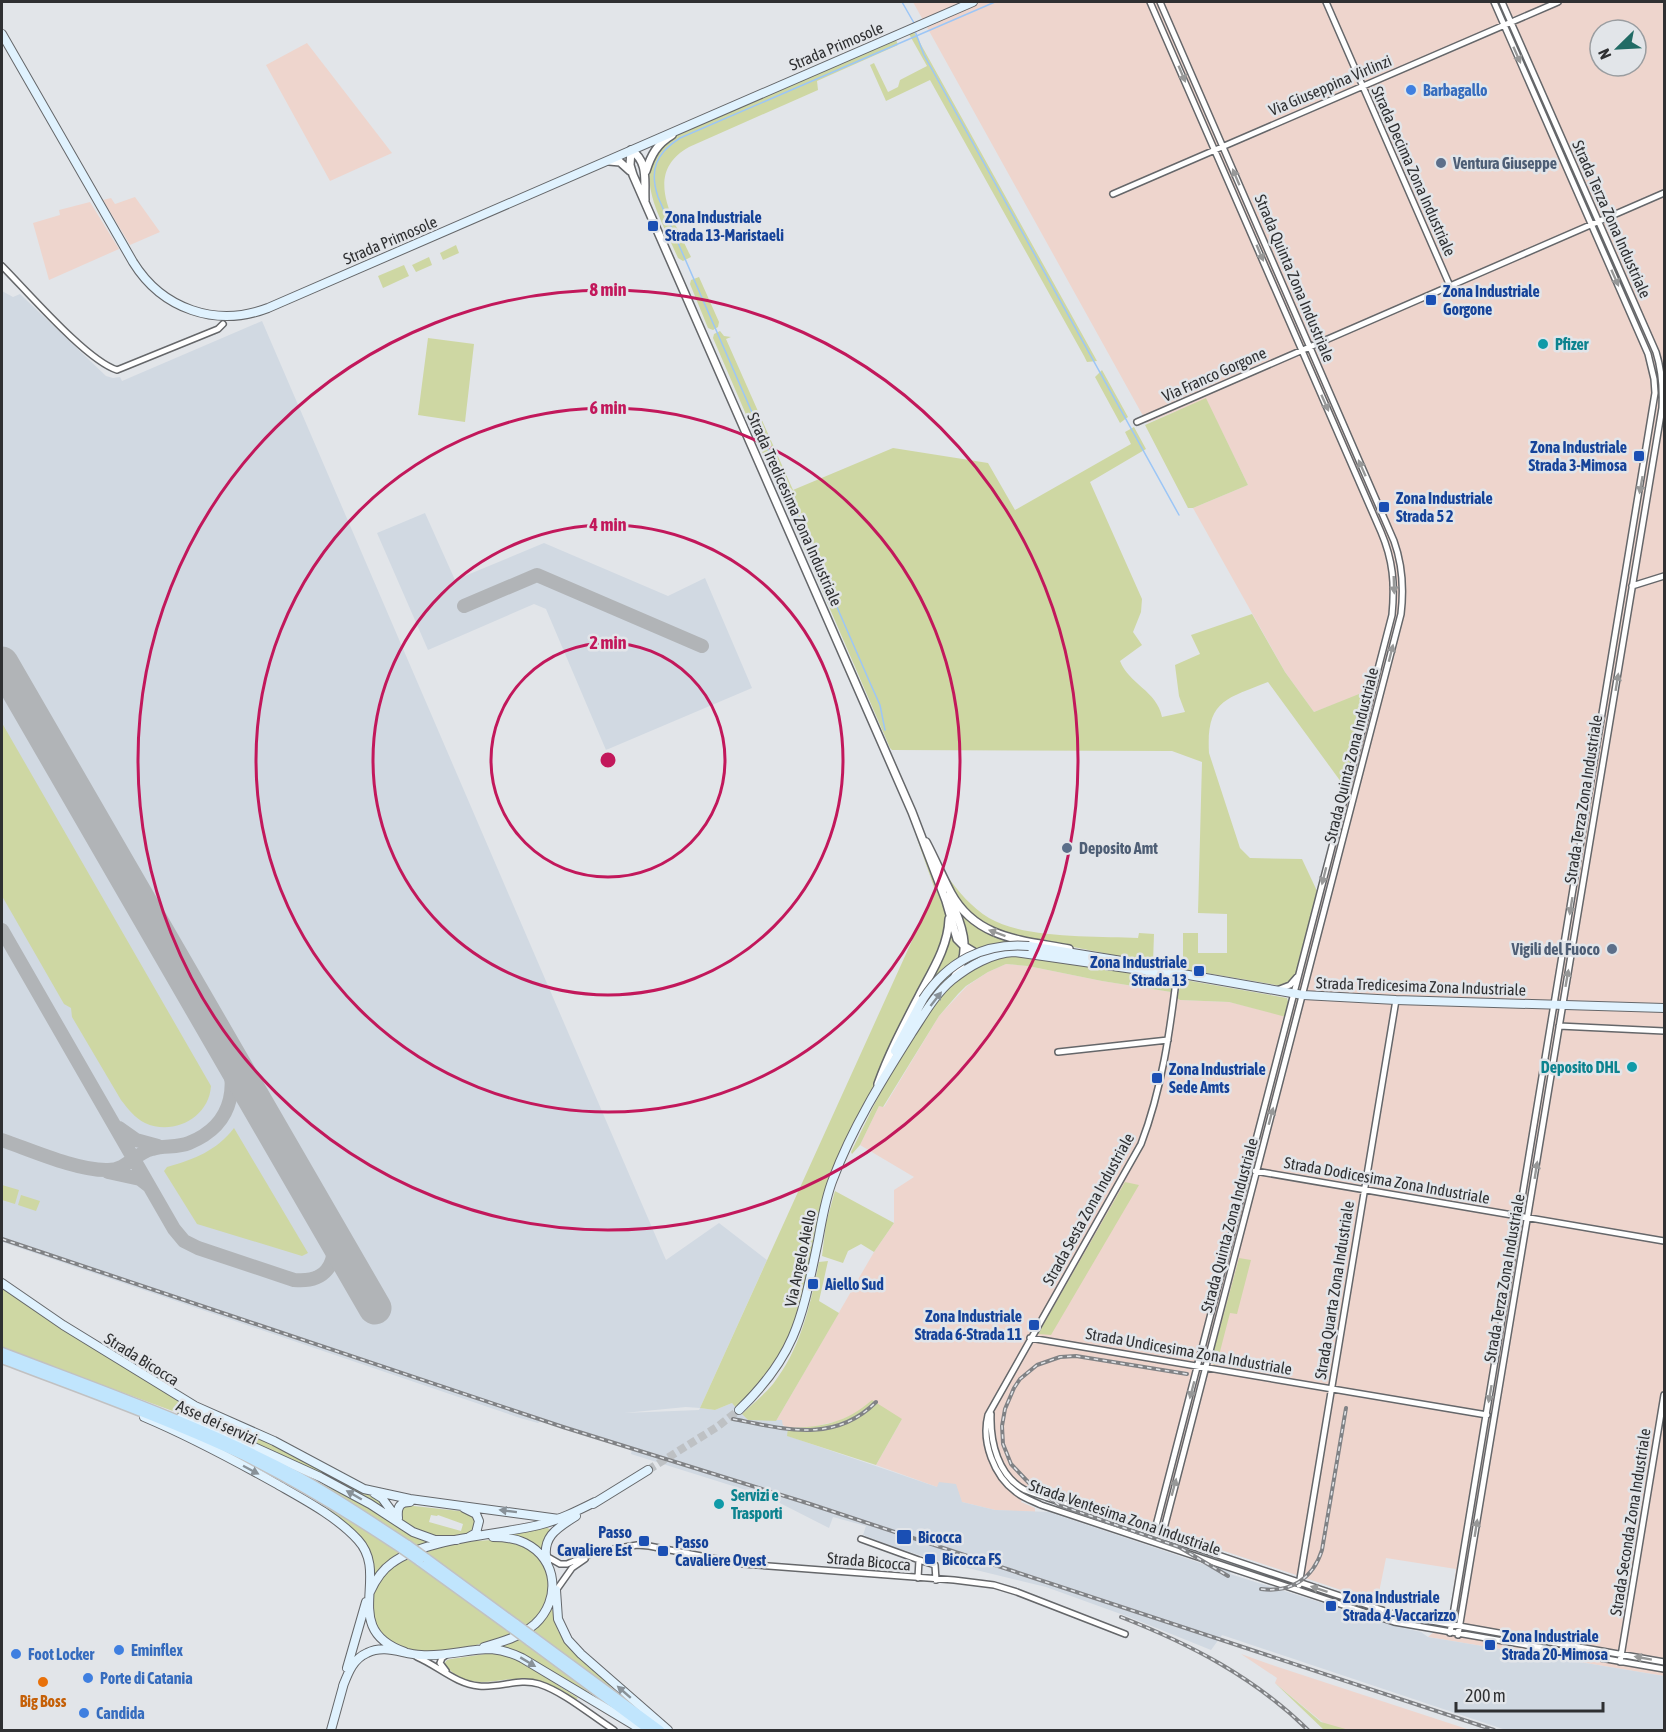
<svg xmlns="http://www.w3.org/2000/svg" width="1666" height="1732" viewBox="0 0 1666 1732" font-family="'Asap Condensed',sans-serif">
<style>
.industrial{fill:#eed5cd;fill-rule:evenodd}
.built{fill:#d1d9e2;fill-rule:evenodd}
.green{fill:#ced7a3;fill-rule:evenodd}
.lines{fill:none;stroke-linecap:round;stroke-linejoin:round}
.stream{stroke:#9cc6f6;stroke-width:1.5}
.taxiway{stroke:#b1b4b7;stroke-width:14}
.runway{stroke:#b1b4b7;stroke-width:33}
.secondary-tunnel{stroke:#bec1c4;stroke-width:8;stroke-dasharray:8 4;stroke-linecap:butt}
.minor-casing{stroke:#65676a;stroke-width:8}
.tertiary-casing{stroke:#65676a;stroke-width:10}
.secondary-casing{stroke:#65676a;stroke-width:10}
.primary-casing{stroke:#c1c1c2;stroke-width:11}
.minor{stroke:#fff;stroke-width:5}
.tertiary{stroke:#fff;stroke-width:7}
.secondary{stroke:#e0f2fe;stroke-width:8}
.primary{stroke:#c0e5fd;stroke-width:8}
.rail-casing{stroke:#808285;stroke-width:4}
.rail{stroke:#e2e5e9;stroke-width:1.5;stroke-dasharray:4.5;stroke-linecap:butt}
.secondary-bridge-casing{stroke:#65676a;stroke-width:10;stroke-linecap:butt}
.primary-bridge-casing{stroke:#c1c1c2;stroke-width:11;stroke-linecap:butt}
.secondary-bridge{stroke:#e0f2fe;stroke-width:8}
.primary-bridge{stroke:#c0e5fd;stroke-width:8}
.oneway{fill:#979898}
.oneway2{fill:#889198}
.ring{fill:none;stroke:#c2185b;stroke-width:3}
.shop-dot{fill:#3f7fe0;stroke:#e2e5e9;stroke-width:2}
.service-dot{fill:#5c6f8a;stroke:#e2e5e9;stroke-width:2}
.transit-dot{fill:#1a4fb4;stroke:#e2e5e9;stroke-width:2}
.culture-dot{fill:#0f9aa8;stroke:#e2e5e9;stroke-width:2}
.food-dot{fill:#e8710a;stroke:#e2e5e9;stroke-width:2}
.labels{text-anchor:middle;stroke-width:5;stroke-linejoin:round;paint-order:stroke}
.street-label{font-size:16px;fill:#2f3032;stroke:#e2e5e9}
.shop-label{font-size:16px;font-weight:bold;fill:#366cbe;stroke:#e2e5e9;text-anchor:start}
.service-label{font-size:16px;font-weight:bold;fill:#4e5e75;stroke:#e2e5e9;text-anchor:start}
.transit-label{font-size:16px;font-weight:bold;fill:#164399;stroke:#e2e5e9;text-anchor:start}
.culture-label{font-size:16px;font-weight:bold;fill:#0d838f;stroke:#e2e5e9;text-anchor:start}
.food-label{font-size:16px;font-weight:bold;fill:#c56008;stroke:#e2e5e9}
.centre{fill:#c2185b;stroke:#e2e5e9;stroke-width:3}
.ring-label{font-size:18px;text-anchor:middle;font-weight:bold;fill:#c2185b;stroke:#e2e5e9;stroke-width:5;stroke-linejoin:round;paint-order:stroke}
</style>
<rect width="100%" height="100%" fill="#e2e5e9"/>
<path class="industrial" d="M913,2H1664V1676L1428,1637L1450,1618L1456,1569L1386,1558L1377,1602L1039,1489L1029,1483L1021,1502L1035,1508V1512L995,1510L962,1502L937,1487L876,1465L902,1419L859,1412L838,1421L812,1427L788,1428L776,1421L874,1252L894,1223V1190L914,1177L860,1145L879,1106L884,1107L939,1016L967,986L988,972L1006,964L1028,966L1102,981L1171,992L1180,1000L1229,1002L1286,1016L1295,976L1369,691L1314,712L1285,672L1193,508L1248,485L1206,399L1147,423ZM1600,30H1636V66H1600Z
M307,43L392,153L330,181L266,65Z
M135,197L160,232L130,245L103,200L111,198L115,204Z
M90,202L119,249L49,280L33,223L60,215L59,210Z
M1241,1654L1278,1667L1470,1730H1332L1275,1683L1277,1678Z"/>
<path class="built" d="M2,291L13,297L20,294L106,376L113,378L120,377L122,381L262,321L666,1260L719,1223L767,1260L700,1408L715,1410L732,1403L748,1420H782L783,1427L788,1428V1436L937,1487L939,1482L956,1484L962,1502L995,1510L1049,1512L1212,1567L1215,1566L1231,1572L1230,1574L1399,1627L1421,1632L1428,1637L1664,1676V1730H1506L1222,1635L1211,1650L1129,1617L1046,1587L935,1560L894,1547L863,1535L866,1526L833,1517L829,1528L768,1497L631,1454L632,1450L541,1421L538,1423L520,1418L2,1242ZM686,1407L700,1408L699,1410L624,1413Z
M425,513L455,580L544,543L668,596L705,578L752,688L606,750L546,609L534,604L428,650L377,533Z"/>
<path class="green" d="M914,32L1097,361L1087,362L1084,356L930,80L886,101L870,65L874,63L888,92L898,87L900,80L927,66L909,34Z
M896,40L898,45L817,81L818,90L689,147C641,174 675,221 691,257L683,261L678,258C659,213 622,162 684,132Z
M456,245L459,253L443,260L440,253Z
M429,257L432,265L416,272L412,265Z
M404,265L409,276L383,288L378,276Z
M699,277L719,322L718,327L713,330L708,328L690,284L691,280Z
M720,331L724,336L731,337L726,339L793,490L893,448L988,463L1015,510L1131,444L1125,432L1134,427L1146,449L1090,482L1142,599L1141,612L1133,632L1142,645L1120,661C1129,684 1157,691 1162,717L1185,712L1179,696L1175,665L1200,654L1191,635L1252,614L1285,672L1314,712L1369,690L1344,786L1268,682C1225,699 1206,701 1209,753L1240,848L1250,858L1302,859L1317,891L1295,976L1282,986L1183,969V933H1198V953H1227V914L1198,913L1202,762L1172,751L892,750L890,748L713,338L714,334Z
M428,338L474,344L465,422L418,415Z
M1102,370L1128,417L1120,423L1095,377Z
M1206,398L1248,485L1193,508H1188L1145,425Z
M2,723L211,1086C209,1118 173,1136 145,1123C135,1118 128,1109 121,1100L72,1017L71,1008L64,1004L2,896Z
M915,833L947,913L948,923L941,952L829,1176L818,1216L799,1314L777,1362L737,1409L732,1403L715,1410L700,1408L935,890Z
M947,876C959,892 971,907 989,918C1024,939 1096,936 1138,938L1139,933L1154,934L1153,963L994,931L968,912L957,898Z
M954,901L969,919L1023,943H999L973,951L965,946Z
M951,925L963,947L960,965L904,1040Z
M1014,954L1162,976L1172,980L1171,992L1102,981L1028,966L1006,964L988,972L966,986L958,994L939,1016L883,1107L879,1106L860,1145L852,1154L851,1152C879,1097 915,1012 964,975C979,963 996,958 1014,954Z
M1185,980L1287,998L1289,1004L1286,1017L1229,1002L1180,1000L1177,998L1181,982Z
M234,1128L308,1253L302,1256L197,1224L164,1171L167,1167C195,1159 216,1151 234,1128Z
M1125,1182L1139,1185L1051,1335L1038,1334Z
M2,1185L19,1190L15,1204L2,1200Z
M835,1191L894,1223L874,1252L861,1244L848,1251L843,1263L822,1256L826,1223Z
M21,1195L40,1201L36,1211L18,1205Z
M1239,1258L1251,1260L1237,1314L1230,1313L1217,1363L1214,1365L1211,1361Z
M828,1261L819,1301L839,1313L776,1421L748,1420L742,1414C752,1404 764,1395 773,1384C801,1348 810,1306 819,1262Z
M2,1286L63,1329L169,1395L191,1407L277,1445L379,1500L392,1516L216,1427L2,1348Z
M872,1400L902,1419L876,1465L787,1436L788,1428C822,1427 846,1423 872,1400Z
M244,1445L326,1484L438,1543L418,1547L372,1582V1563L363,1541L236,1457L411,1542L330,1490Z
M405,1505L468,1512L473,1514L477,1527C476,1528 471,1533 470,1533C456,1541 403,1536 400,1516C400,1516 402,1508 402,1507ZM431,1515L437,1516L438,1515L463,1524L461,1531L429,1522Z
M546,1527L551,1530L543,1543L542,1552L512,1535Z
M495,1540C518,1543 539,1549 548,1574C549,1579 548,1583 548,1588C551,1626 503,1639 472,1646C441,1653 387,1660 375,1620C370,1606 372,1593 380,1580L381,1581L380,1579C409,1548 456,1541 495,1540ZM431,1556L520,1621L519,1622L506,1629L415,1562Z
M551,1605L558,1631L573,1651L643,1713L539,1636L525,1644L619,1713L496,1646C519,1636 542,1630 551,1605Z
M492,1653L515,1658L578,1698L575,1700C560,1691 545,1681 528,1679C497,1676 470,1695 444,1664L447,1660L451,1659Z
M1275,1683L1321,1722L1349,1730H1324Z"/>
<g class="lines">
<path class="stream" d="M902,2L914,23
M915,31L924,55L1179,515
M885,730L880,705L871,685L658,197C649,170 656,153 680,138L995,2"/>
<path class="taxiway" d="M464,606L537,575L702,646
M2,671L13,683
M2,930L174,1229L184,1241L198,1248L294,1280C325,1283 337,1265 333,1237
M119,1128L136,1140L158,1146
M2,1140C31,1150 78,1171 108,1170C127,1170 135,1153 152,1149C164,1145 177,1148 189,1143C236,1124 241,1080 219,1039
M108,1172L140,1179L149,1186"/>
<path class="runway" d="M2,663L375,1308"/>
<path class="secondary-tunnel" d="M648,1470L717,1427L739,1410"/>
<g class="minor-casing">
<path id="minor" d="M1150,2L1381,532C1393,560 1395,584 1392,615L1152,1541
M1326,2L1450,286
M1113,194L1558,2
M2,266C28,292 86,360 117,370L218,329L223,324
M1137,422L1664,193
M1632,586L1664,576
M1177,973C1170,1031 1162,1089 1141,1144L988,1415C981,1442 994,1476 1016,1492C1023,1498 1033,1501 1041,1505L1394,1622L1664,1669
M1277,990L1290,985L1297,977
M1559,1026L1664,1031
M1058,1052L1168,1040
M1255,1171L1664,1241
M1030,1338L1487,1415
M991,1414C990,1442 998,1476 1025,1490C1032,1493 1041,1495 1048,1498L1397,1615L1664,1662
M861,1539L919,1560
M1160,1544L1401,614C1404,589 1403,566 1394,541L1160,2
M546,1556L560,1564H567L595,1552L637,1545L649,1546L743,1564L954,1580L994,1585L1017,1592L1125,1634
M918,1578L919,1560L935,1565L936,1580
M1299,1585L1396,1000
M555,1592L572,1568L585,1559
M1450,1633L1655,393L1654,379L1648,354L1494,2
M1458,1635L1662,408C1663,388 1662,371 1656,352L1502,2
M417,1657C438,1666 456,1684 479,1686C500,1688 519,1678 539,1684C564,1692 592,1716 614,1730
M1620,1662L1664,1395
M446,1671L440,1663L442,1658L446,1655"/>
</g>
<g class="tertiary-casing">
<path id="tertiary" d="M609,161L620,162L630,171
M646,171C651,155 657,144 672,135
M645,200C644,181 649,162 631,150L630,165L633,175L912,812L946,901L957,939L964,946L977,954L994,953
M926,842C935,859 942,876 951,893C976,939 1022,940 1069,949
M949,896C961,922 973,951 955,976
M878,1084C889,1053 904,1025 919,996C932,971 948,947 949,919"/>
</g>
<g class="secondary-casing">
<path id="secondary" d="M2,34L133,262C162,309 216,328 268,308L973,2
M1029,946L1159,967L1177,973L1303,995L1396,1000L1664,1008
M895,1051L923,999
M2,1283L63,1325L195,1406L274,1441L364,1489L410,1499L559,1519
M739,1410C797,1354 802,1317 818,1241C822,1220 825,1199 833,1179C852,1128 882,1080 911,1034C923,1016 935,994 952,980C969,966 992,953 1014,952L1168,974L1177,973
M144,1417C189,1436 232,1459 275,1483C303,1499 336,1516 358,1540C391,1576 339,1629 405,1652
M181,1417L254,1447L320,1477L370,1504L413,1532L435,1540H457
M374,1493L382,1498L396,1517
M593,1504L648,1470
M464,1508L476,1514L479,1521L476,1533L469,1537
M398,1518C397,1508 399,1502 410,1502
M547,1562C541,1537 557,1528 576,1516
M556,1590L558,1619L568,1640L581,1654L668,1730
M370,1592C375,1581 382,1570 392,1563C425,1538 498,1535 539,1525C559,1520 577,1511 595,1502
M484,1647C502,1642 520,1637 535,1624C561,1600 558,1559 525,1543C515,1538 504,1537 493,1537
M347,1668L366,1602
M343,1686C348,1673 353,1659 367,1653C385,1644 402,1654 421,1655C445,1657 467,1649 491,1649C502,1650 512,1653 522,1658L642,1730
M331,1730L344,1683"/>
</g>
<g class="primary-casing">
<path id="primary" d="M2,1352C101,1390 202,1425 296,1475C335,1496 371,1521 408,1545
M2,1359C83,1390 165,1419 244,1456C299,1483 351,1515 402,1549
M426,1558L516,1624
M419,1561L510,1627
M535,1638L660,1730
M529,1641L649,1730"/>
</g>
<use href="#minor" class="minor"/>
<use href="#tertiary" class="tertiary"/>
<use href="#secondary" class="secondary"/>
<use href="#primary" class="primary"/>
<g class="rail-casing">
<path id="rail" d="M2,1239L563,1427L807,1503L1494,1730
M1187,1374L1076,1356L1060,1357L1037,1365L1020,1379L1014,1388L1005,1409L1002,1426L1003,1444L1011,1464L1029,1483L1059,1505L1179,1547L1228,1576
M733,1419C784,1429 834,1444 876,1402
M1261,1589C1290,1593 1313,1579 1322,1550L1346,1408
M1121,1617C1190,1644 1254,1677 1308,1730"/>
</g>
<use href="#rail" class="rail"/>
<g class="secondary-bridge-casing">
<path id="secondary-bridge" d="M923,999C947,962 984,942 1029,946"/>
</g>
<g class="primary-bridge-casing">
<path id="primary-bridge" d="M408,1545L426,1558
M402,1549L419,1561
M516,1624L535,1638
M510,1627L529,1641"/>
</g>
<use href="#secondary-bridge" class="secondary-bridge"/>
<use href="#primary-bridge" class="primary-bridge"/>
</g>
<defs><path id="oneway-solid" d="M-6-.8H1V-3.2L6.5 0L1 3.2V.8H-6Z" transform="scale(1.5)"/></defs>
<g class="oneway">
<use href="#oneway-solid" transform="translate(1517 55) rotate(66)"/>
<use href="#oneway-solid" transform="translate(1182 74) rotate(67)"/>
<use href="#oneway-solid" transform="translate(1236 177) rotate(-113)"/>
<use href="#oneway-solid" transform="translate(1260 253) rotate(67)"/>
<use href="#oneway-solid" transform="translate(1615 278) rotate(66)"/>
<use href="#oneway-solid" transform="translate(1325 403) rotate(66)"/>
<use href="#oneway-solid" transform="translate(1362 468) rotate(-114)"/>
<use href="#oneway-solid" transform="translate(1641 485) rotate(100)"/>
<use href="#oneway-solid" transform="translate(1394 585) rotate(88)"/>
<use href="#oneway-solid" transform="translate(1391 653) rotate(-76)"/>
<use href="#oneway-solid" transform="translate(1617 682) rotate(-81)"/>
<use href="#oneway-solid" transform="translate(1324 876) rotate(104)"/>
<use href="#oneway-solid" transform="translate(1571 906) rotate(99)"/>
<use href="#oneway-solid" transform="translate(997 933) rotate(-160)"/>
<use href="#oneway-solid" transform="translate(1567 978) rotate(-80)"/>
<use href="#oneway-solid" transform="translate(1271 1116) rotate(-75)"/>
<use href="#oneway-solid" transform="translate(1536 1170) rotate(-81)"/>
<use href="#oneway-solid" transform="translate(1192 1390) rotate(105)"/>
<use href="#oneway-solid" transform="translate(1490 1394) rotate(100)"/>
<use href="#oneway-solid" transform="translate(1174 1487) rotate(-75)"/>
<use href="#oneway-solid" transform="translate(1476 1528) rotate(-81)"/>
<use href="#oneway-solid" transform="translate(1319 1589) rotate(-162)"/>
<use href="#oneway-solid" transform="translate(1643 1658) rotate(-170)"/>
</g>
<g class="oneway2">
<use href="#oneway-solid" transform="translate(936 999) rotate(-52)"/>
<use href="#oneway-solid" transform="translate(251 1470) rotate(28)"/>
<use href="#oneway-solid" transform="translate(354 1495) rotate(-150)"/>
<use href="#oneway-solid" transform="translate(508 1511) rotate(-173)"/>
<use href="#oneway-solid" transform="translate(528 1662) rotate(31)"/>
<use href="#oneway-solid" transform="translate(624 1692) rotate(-139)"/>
</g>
<g class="ring">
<circle cx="608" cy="760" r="117"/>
<circle cx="608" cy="760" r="235"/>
<circle cx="608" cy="760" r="352"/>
<circle cx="608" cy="760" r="470"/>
</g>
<g class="shop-dot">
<circle cx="1411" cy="90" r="6"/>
<circle cx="119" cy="1650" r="6"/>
<circle cx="16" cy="1654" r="6"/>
<circle cx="88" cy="1678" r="6"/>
<circle cx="84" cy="1713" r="6"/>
</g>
<g class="service-dot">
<circle cx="1441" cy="163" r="6"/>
<circle cx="1067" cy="848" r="6"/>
<circle cx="1612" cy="949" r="6"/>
</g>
<g class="transit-dot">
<rect x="647" y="220" width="12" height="12" rx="3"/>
<rect x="1425" y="294" width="12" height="12" rx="3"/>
<rect x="1633" y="450" width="12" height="12" rx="3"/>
<rect x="1378" y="501" width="12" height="12" rx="3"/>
<rect x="1193" y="965" width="12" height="12" rx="3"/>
<rect x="1151" y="1072" width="12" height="12" rx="3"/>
<rect x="807" y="1278" width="12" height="12" rx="3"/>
<rect x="1028" y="1319" width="12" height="12" rx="3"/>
<rect x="896" y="1529" width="16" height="16" rx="3"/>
<rect x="638" y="1535" width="12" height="12" rx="3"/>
<rect x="657" y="1545" width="12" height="12" rx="3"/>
<rect x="924" y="1553" width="12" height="12" rx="3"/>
<rect x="1325" y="1600" width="12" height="12" rx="3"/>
<rect x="1484" y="1639" width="12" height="12" rx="3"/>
</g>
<g class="culture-dot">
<circle cx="1543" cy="344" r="6"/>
<circle cx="1632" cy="1067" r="6"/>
<circle cx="719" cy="1504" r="6"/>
</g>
<circle class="food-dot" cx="43" cy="1682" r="6"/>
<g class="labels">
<g class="street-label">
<text transform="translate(836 46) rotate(-23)" y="6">Strada Primosole</text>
<text transform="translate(1330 85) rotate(-23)" y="6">Via Giuseppina Virlinzi</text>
<text transform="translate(1414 171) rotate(66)" y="6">Strada Decima Zona Industriale</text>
<text transform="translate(1612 219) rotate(66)" y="6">Strada Terza Zona Industriale</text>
<text transform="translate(390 240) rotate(-23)" y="6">Strada Primosole</text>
<text transform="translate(1295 278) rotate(67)" y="6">Strada Quinta Zona Industriale</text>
<text transform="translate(1214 374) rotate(-24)" y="6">Via Franco Gorgone</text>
<text transform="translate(795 509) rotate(66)" y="6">Strada Tredicesima Zona Industriale</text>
<text transform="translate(1351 755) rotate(-76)" y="6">Strada Quinta Zona Industriale</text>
<text transform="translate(1583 799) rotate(-81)" y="6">Strada Terza Zona Industriale</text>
<text transform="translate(1421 986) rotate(2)" y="6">Strada Tredicesima Zona Industriale</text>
<text transform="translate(1387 1180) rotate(10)" y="6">Strada Dodicesima Zona Industriale</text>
<text transform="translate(1088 1209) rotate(-61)" y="6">Strada Sesta Zona Industriale</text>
<text transform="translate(1229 1225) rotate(-75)" y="6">Strada Quinta Zona Industriale</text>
<text transform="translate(800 1258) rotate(-78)" y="6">Via Angelo Aiello</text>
<text transform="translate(1504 1278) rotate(-80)" y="6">Strada Terza Zona Industriale</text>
<text transform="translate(1334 1290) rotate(-81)" y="6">Strada Quarta Zona Industriale</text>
<text transform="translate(1189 1351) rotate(10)" y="6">Strada Undicesima Zona Industriale</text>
<text transform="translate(142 1359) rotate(32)" y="6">Strada Bicocca</text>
<text transform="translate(217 1422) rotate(24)" y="6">Asse dei servizi</text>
<text transform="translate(1125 1517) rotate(19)" y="6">Strada Ventesima Zona Industriale</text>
<text transform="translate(1630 1522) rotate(-81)" y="6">Strada Seconda Zona Industriale</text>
<text transform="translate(869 1561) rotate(5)" y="6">Strada Bicocca</text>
</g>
<g class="shop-label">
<text x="1423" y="96">Barbagallo</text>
<text x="131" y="1656">Eminflex</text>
<text x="28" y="1660">Foot Locker</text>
<text x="100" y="1684">Porte di Catania</text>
<text x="96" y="1719">Candida</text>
</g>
<g class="service-label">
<text x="1453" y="169">Ventura Giuseppe</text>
<text x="1079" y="854">Deposito Amt</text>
<text x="1600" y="955" text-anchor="end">Vigili del Fuoco</text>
</g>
<g class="transit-label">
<text x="665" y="223">Zona Industriale<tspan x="665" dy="18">Strada 13-Maristaeli</tspan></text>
<text x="1443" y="297">Zona Industriale<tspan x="1443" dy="18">Gorgone</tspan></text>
<text x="1627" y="453" text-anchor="end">Zona Industriale<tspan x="1627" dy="18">Strada 3-Mimosa</tspan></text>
<text x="1396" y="504">Zona Industriale<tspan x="1396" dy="18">Strada 5 2</tspan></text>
<text x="1187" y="968" text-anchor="end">Zona Industriale<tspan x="1187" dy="18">Strada 13</tspan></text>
<text x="1169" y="1075">Zona Industriale<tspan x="1169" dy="18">Sede Amts</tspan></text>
<text x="825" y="1290">Aiello Sud</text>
<text x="1022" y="1322" text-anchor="end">Zona Industriale<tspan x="1022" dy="18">Strada 6-Strada 11</tspan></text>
<text x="632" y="1538" text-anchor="end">Passo<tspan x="632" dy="18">Cavaliere Est</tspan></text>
<text x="918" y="1543">Bicocca</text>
<text x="675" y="1548">Passo<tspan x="675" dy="18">Cavaliere Ovest</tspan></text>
<text x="942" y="1565">Bicocca FS</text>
<text x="1343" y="1603">Zona Industriale<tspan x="1343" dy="18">Strada 4-Vaccarizzo</tspan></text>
<text x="1502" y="1642">Zona Industriale<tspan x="1502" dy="18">Strada 20-Mimosa</tspan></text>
</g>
<g class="culture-label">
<text x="1555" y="350">Pfizer</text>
<text x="1620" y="1073" text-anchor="end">Deposito DHL</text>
<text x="731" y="1501">Servizi e<tspan x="731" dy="18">Trasporti</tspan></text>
</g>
<g class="food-label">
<text x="43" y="1707">Big Boss</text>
</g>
</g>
<circle cx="608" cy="760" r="9" class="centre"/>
<g class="ring-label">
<text x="608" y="296">8 min</text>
<text x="608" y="414">6 min</text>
<text x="608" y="531">4 min</text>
<text x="608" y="649">2 min</text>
</g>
<rect width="1666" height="1732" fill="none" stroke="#2f3032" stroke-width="6"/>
<g transform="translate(1618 48) rotate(246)"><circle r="28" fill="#e2e5e9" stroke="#9a9da0" stroke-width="1.5"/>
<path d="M0-4.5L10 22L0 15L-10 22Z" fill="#216b65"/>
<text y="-9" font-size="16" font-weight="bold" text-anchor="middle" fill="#2f3032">N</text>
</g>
<path d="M1456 1702v9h147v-9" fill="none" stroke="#2f3032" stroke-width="3"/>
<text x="1465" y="1702" font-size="18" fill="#2f3032" stroke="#e2e5e9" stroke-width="4.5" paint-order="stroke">200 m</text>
</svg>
